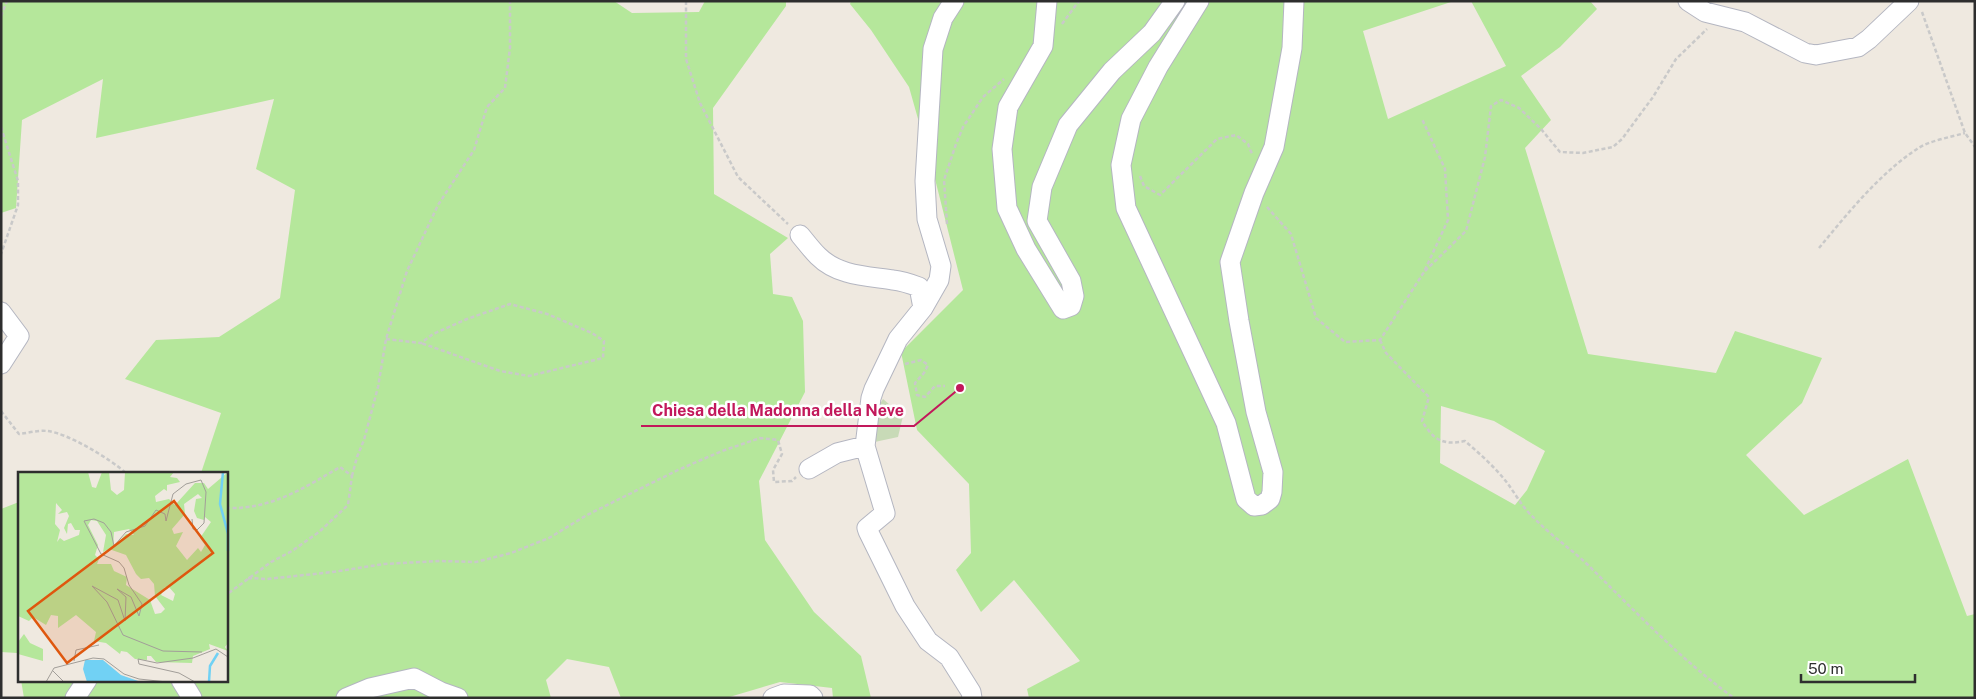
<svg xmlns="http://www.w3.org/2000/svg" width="1976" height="699" viewBox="0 0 1976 699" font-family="'Public Sans',sans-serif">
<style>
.green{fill:#b5e79b;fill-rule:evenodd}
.cemetery{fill:#c8dab7}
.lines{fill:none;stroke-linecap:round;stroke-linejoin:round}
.minor-casing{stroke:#b4b6c1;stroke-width:21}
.path{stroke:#c9c9c9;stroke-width:2.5;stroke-dasharray:4 2.5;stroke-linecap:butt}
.minor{stroke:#fff;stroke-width:19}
.inset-river{fill:none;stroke:#71d1f4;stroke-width:2.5}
.inset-road{fill:none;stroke:#a29e99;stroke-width:1}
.view{fill:#df570e;fill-opacity:0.15;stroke:#df570e;stroke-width:2.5}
.inset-edge{fill:none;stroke:#2e2e2e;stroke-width:2.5}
.leader{fill:none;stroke:#c2185b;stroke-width:2}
.callout-dot{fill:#c2185b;stroke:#fff;stroke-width:2}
.callout-label{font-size:16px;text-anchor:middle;font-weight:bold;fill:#c2185b;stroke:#fff;stroke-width:5;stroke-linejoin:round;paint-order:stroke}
</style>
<rect width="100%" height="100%" fill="#efe9e0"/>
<path class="green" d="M1,1H614L632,13L699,12L705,1H786V6L713,108L714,194L788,238L770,254L773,294L792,297L803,321L805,392L759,481L765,540L814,612L861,656L871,698H833L832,688L780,682L726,698H621L609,667L567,659L546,680L551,698H24L21,680H226V473H201L221,413L125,379L156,340L219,337L280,298L295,190L256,169L274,99L96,138L103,79L22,120L16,208L1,213Z
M851,1H1454L1363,31L1388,119L1506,66L1471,1H1590L1597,9L1560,47L1521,76L1551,120L1525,148L1588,354L1716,373L1735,331L1822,358L1802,403L1746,455L1804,515L1908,459L1967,616L1975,614V698H1029L1027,689L1080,661L1014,580L981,612L956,570L971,553L969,484L917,430L901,352L963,290L935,179L909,87L871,30L850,4ZM1441,406L1494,421L1545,451L1527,490L1515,505L1440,463Z
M19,502V665L17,653L1,652V509Z"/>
<path class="cemetery" d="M883,399L903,416L898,437L870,443L877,409Z"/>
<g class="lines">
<g class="minor-casing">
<path id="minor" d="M954,1L943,18L933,49L925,181L927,219L941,266L939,280L923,308L898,339L874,389L871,398L865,446L885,513L867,528L868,531L905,606L928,641L949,657L971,692L972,698
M1047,1L1043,46L1008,107L1002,149L1007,208L1026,249L1063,309L1071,306L1074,296L1071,281L1037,221L1042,187L1068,125L1112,71L1152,33L1175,1
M1199,1L1158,67L1131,119L1121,165L1126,208L1226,423L1246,499L1254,506L1262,505L1270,499L1272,492L1273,472L1256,412L1239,321L1230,262L1254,193L1274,147L1292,48L1294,1
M1688,1L1705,12L1745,22L1805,53L1816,55L1858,47L1869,39L1909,1
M800,235C806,242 811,249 818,256C838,276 867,276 893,280C902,281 911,284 919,287L923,308
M1,312L19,336L1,364
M809,469L837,453L865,446
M181,680L192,698
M75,698L87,680
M346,698L370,688L414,678L441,692L458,698
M773,698L784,694L810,695L813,698"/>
</g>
<path class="path" d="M686,1V59L700,103L738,177L788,224
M1922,12L1965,133L1975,147
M1,16L7,1
M1062,24L1079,1
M1,127L18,181V205L1,254
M1140,176L1144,186L1160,195L1217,139L1236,135L1248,144L1252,154
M1267,207L1291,234L1316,318L1345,342L1380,340L1424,272L1448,220L1445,169L1422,119
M947,224L944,180L956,144L963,127L983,97L1004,79
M1819,248C1848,213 1879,174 1917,149C1928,141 1951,137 1965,133
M1425,271L1466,231L1485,157L1491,106L1501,100L1519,108L1541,129L1560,152L1583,153L1613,147L1622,139L1653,97L1676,59L1707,29
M386,339L421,343L433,334L467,319L510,304L547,314L592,333L604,341L603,358L529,376L500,371L421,343
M1380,340L1386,353L1429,397L1422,421C1433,439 1442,446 1465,441C1480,454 1496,468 1508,484C1516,495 1523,508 1533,517C1550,535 1570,548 1588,565C1635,611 1680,659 1734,698
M905,364L921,360L928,365L924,373L915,383L917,395L925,397L935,386H945
M1,411L19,434C28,433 38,430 47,431C68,433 110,459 126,473
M352,476L357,457L364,440L378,387L386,339L407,271L438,205L474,150L487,107L505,88L510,48V1
M226,508C270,510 304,488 340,467L352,476L348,505L319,532L292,551L271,562L226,595
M248,578L267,579L333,572L384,564L439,561L476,562L511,553L549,538L587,515L678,470L722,451L760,438L778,440L782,454L773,470L774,482L792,481L796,477"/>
<use href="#minor" class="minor"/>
</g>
<g transform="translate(18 472)">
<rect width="210" height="210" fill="#efe9e0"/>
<path d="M0,0H70L74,15L78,16L84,0H91L93,18L99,23L106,18L107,0H156L152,5L159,6L162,10L149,13V19L146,17L137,24L138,30L151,27L157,33L177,11H186L190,17L210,0V171L207,175L210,179L191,172L192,177L175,184L174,191L138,190L133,184H129V188L117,187L109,180L103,179L102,182L88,171L76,169L78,160L58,143L40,156V144L33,143L28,153L15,145L11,149L0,144ZM180,22L184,26L178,27L176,39L179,46L186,48L187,45L193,50L182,66L187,73L183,80L180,76L169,88L158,74L165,60L156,62L154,57L167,42L166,32ZM38,31L44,38L40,42L49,40L51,44L46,56L49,62L50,52L53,51L57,58H62L61,63L46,69L42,66L39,70L42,58L37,52ZM73,48L79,49L88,63L85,80L91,77L108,83L118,102L123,107L131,106L136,112L137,124L147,137L143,141L137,142L132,128L108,113L109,105L96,99L93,92H79L81,87L77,83L80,73L70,53ZM111,57L116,63L108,62L95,76L96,60ZM147,115H151L157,122L155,129L143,123ZM6,162L12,171L25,177V189L0,182V170Z" fill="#b5e79b" fill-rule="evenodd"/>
<path d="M67,188H85L103,203L123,210H69L65,197Z" fill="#71d1f4"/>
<path class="inset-river" d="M205,0L202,32L210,62V79M191,210L192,194L200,181"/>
<path class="inset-road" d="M183,8L168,12L155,22L148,49L147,42L138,38L127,54L108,60L96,74L93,60L86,51L76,47L66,49L83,82L101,90L106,96L111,113L124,132L121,144L113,125L99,117L108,125L107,149L100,128L74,114L89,130L105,163L145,179L184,180M174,47L175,57L179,58L186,51L188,20L183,8M56,189L58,178L81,173M35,199L46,210M28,210L36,196L75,186L86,187L106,202L121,207L149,210M177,210L161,201L121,192L120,187L139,191L175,186L198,177L210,185"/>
<path class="view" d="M156,29L195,81L49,191L10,139Z"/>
<rect width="210" height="210" class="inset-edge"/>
</g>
<path class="leader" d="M960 388L914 426H641"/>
<circle class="callout-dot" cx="960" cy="388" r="5"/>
<g class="callout-label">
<text x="778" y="416">Chiesa della Madonna della Neve</text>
</g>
<rect width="1976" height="699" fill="none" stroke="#2e2e2e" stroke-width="5"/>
<path d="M1801 674v8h114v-8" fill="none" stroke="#2e2e2e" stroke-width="2.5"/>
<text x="1808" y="674" font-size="15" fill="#2e2e2e" stroke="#ffffff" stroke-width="4" paint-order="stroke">50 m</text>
</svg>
